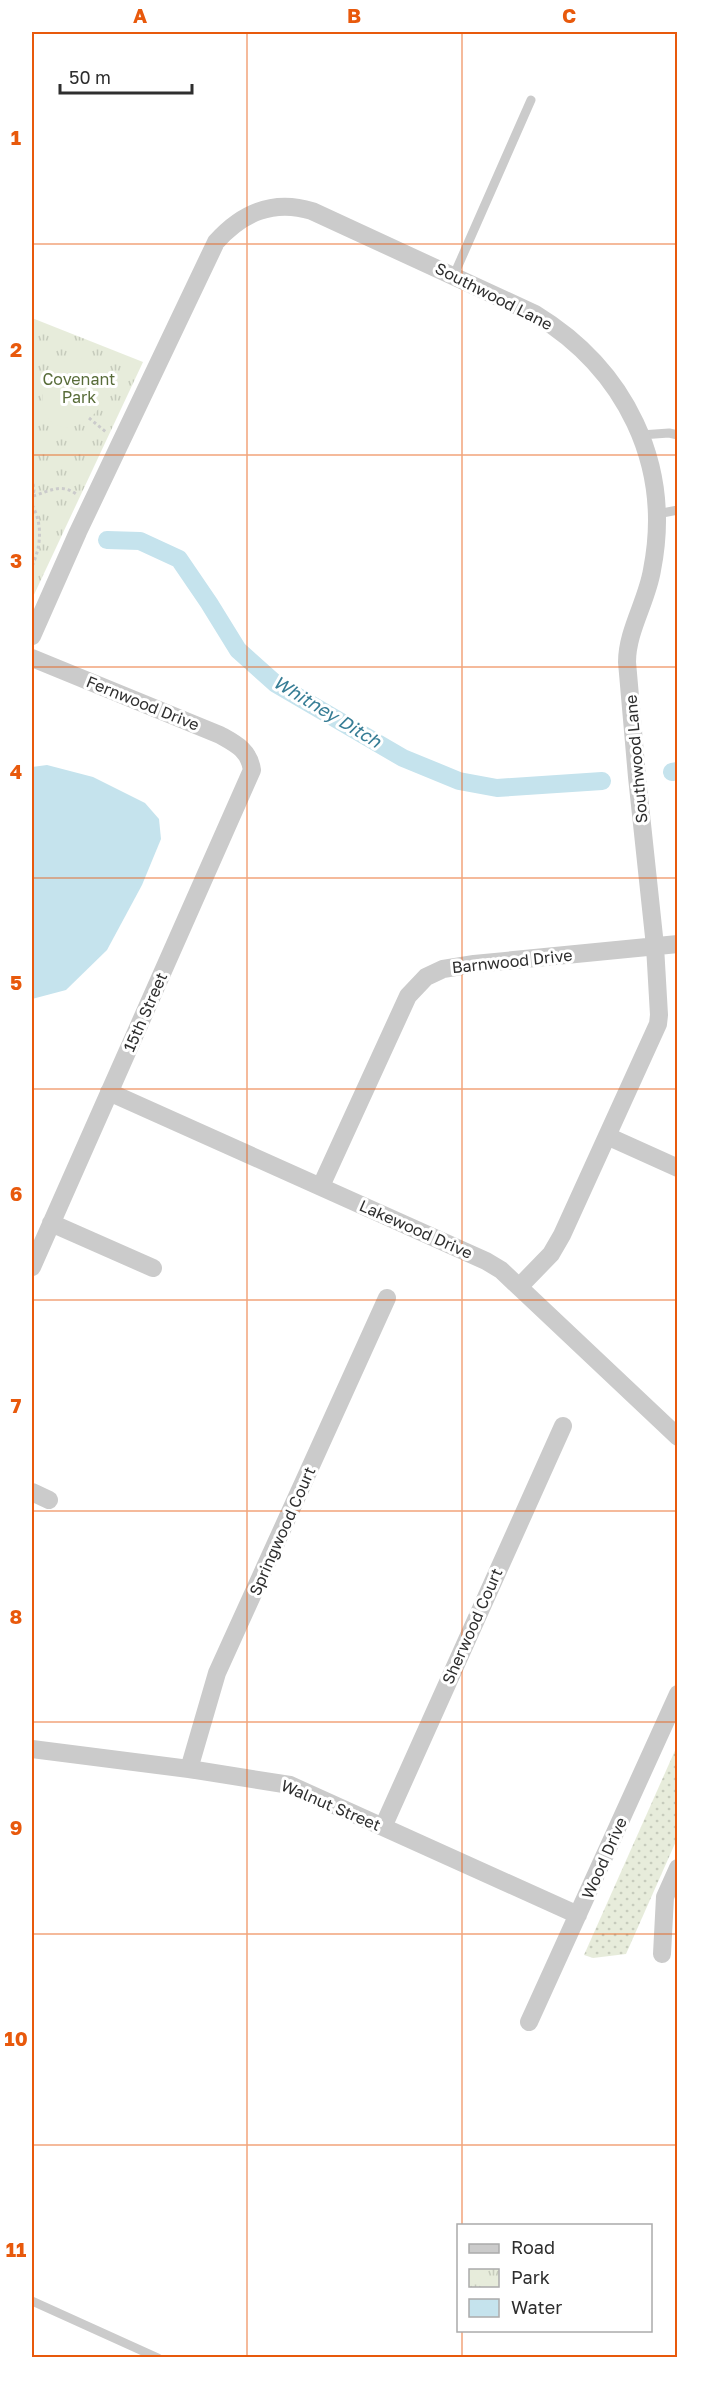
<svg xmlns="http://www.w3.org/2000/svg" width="709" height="2389" viewBox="0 0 709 2389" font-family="'Golos Text',sans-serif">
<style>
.grass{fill:url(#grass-dots)}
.park{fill:url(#park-tufts)}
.garden{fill:#e7ecdb}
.water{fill:#c5e3ed}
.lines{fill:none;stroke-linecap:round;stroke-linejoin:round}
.canal{stroke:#c5e3ed;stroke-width:18}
.path{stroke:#cbcbcb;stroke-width:3;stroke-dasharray:3 3;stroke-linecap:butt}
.lane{stroke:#cbcbcb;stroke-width:9}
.street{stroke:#cbcbcb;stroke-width:18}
.grid{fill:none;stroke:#e8590c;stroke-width:1.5;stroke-opacity:0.55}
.labels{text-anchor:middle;stroke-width:6;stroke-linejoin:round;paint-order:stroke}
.street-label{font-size:16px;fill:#2e2e2e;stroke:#fff}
.park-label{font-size:16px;fill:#586c39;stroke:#fff}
.water-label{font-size:18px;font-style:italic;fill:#377d95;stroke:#fff}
.neatline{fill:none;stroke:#e8590c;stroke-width:2}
.grid-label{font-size:20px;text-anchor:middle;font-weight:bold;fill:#e8590c}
</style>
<defs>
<pattern id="grass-dots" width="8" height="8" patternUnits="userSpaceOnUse" patternTransform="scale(1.5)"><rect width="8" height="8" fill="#e7ecdb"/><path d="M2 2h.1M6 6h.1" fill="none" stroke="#c6cbbc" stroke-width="1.8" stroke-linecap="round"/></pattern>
<pattern id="park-tufts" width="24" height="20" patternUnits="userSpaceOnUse" patternTransform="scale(1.5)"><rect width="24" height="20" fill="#e7ecdb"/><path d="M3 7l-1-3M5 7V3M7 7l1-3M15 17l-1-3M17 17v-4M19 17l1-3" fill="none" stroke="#c6cbbc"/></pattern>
</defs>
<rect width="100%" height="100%" fill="#fff"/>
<path class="grass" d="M677,1746V1839L626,1954L593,1958L584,1955Z"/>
<path class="park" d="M32,318L143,362L32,599Z"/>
<path class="garden" d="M78,358C104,365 100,376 100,398C100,403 103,402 100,407C88,424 60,439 46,415C40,405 45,393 42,383L61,363Z"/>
<path class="water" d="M47,765L93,777L145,803L159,819L161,839L142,885L107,950L66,990L32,999V767Z"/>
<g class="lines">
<path class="canal" d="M107,540L140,541L179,559L209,603L238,650L276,684L403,758L459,781L497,788L602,781
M672,772L678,771"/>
<path class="path" d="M89,418L106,432
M32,478L34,490L32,500
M33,496C50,491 61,483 76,494
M32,505C43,524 41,547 32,566"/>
<path class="lane" d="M454,275L531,100
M641,435L669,433L678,435
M657,514L678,510
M32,2301L158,2358"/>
<path class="street" d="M32,636L78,532L216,242C242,213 273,199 312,211L535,314C625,369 673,464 652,570C647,601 627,631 627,662L637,777L655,946L659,1015L658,1024L562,1235L551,1254L519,1287
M32,658L220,735C236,744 249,750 252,770L32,1267
M109,1092L486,1261L501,1270L519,1287L678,1437
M607,1136L678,1168
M321,1186L408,996L426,977L443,969L474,964L678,944
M51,1223L153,1268
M32,1492L49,1500
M32,1749L189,1769L290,1785L578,1915
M189,1769L217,1673L387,1298
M383,1827L563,1426
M662,1954L665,1897L678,1868
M529,2022L678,1694"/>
</g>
<path class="grid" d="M247,32V2358M462,32V2226M32,244H678M32,455H678M32,667H678M32,878H678M32,1089H678M32,1300H678M32,1511H678M32,1722H678M32,1934H678M32,2145H678M462,2330V2358"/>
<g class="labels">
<g class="street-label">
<text transform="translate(494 296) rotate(27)" y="6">Southwood Lane</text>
<text transform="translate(143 703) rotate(22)" y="6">Fernwood Drive</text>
<text transform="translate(636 759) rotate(-95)" y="6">Southwood Lane</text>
<text transform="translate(512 961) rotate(-6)" y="6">Barnwood Drive</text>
<text transform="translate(145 1012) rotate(-66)" y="6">15th Street</text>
<text transform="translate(416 1229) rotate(24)" y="6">Lakewood Drive</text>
<text transform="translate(282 1531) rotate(-66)" y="6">Springwood Court</text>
<text transform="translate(472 1626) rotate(-66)" y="6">Sherwood Court</text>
<text transform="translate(331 1805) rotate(23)" y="6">Walnut Street</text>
<text transform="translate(604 1858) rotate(-66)" y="6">Wood Drive</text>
</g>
<g class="park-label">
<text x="79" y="385">Covenant<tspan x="79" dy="18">Park</tspan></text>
</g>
<g class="water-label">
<text transform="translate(327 712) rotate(31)" y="6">Whitney Ditch</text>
</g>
</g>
<rect width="709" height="2389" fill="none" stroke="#ffffff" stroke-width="66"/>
<rect x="457" y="2224" width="195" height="108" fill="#ffffff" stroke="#ababab" stroke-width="1.5"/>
<rect x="469" y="2244" width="30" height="9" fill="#cbcbcb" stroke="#ababab" stroke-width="1.5"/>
<text x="511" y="2254" font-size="18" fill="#2e2e2e">Road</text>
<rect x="469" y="2269" width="30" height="18" fill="url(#park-tufts)" stroke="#ababab" stroke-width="1.5"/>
<text x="511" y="2284" font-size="18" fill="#2e2e2e">Park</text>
<rect x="469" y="2299" width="30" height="18" fill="#c5e3ed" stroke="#ababab" stroke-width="1.5"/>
<text x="511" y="2314" font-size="18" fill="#2e2e2e">Water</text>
<path d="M60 84v9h132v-9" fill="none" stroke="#2e2e2e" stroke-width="3"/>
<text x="69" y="84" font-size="18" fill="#2e2e2e" stroke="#ffffff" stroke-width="4.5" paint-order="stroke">50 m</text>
<rect x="33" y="33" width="643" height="2323" class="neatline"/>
<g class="grid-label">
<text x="140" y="23">A</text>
<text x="354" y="23">B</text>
<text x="569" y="23">C</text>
<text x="16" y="145">1</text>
<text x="16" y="357">2</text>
<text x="16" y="568">3</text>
<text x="16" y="779">4</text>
<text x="16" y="990">5</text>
<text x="16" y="1201">6</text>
<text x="16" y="1413">7</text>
<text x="16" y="1624">8</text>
<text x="16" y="1835">9</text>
<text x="16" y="2046">10</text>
<text x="16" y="2257">11</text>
</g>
</svg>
